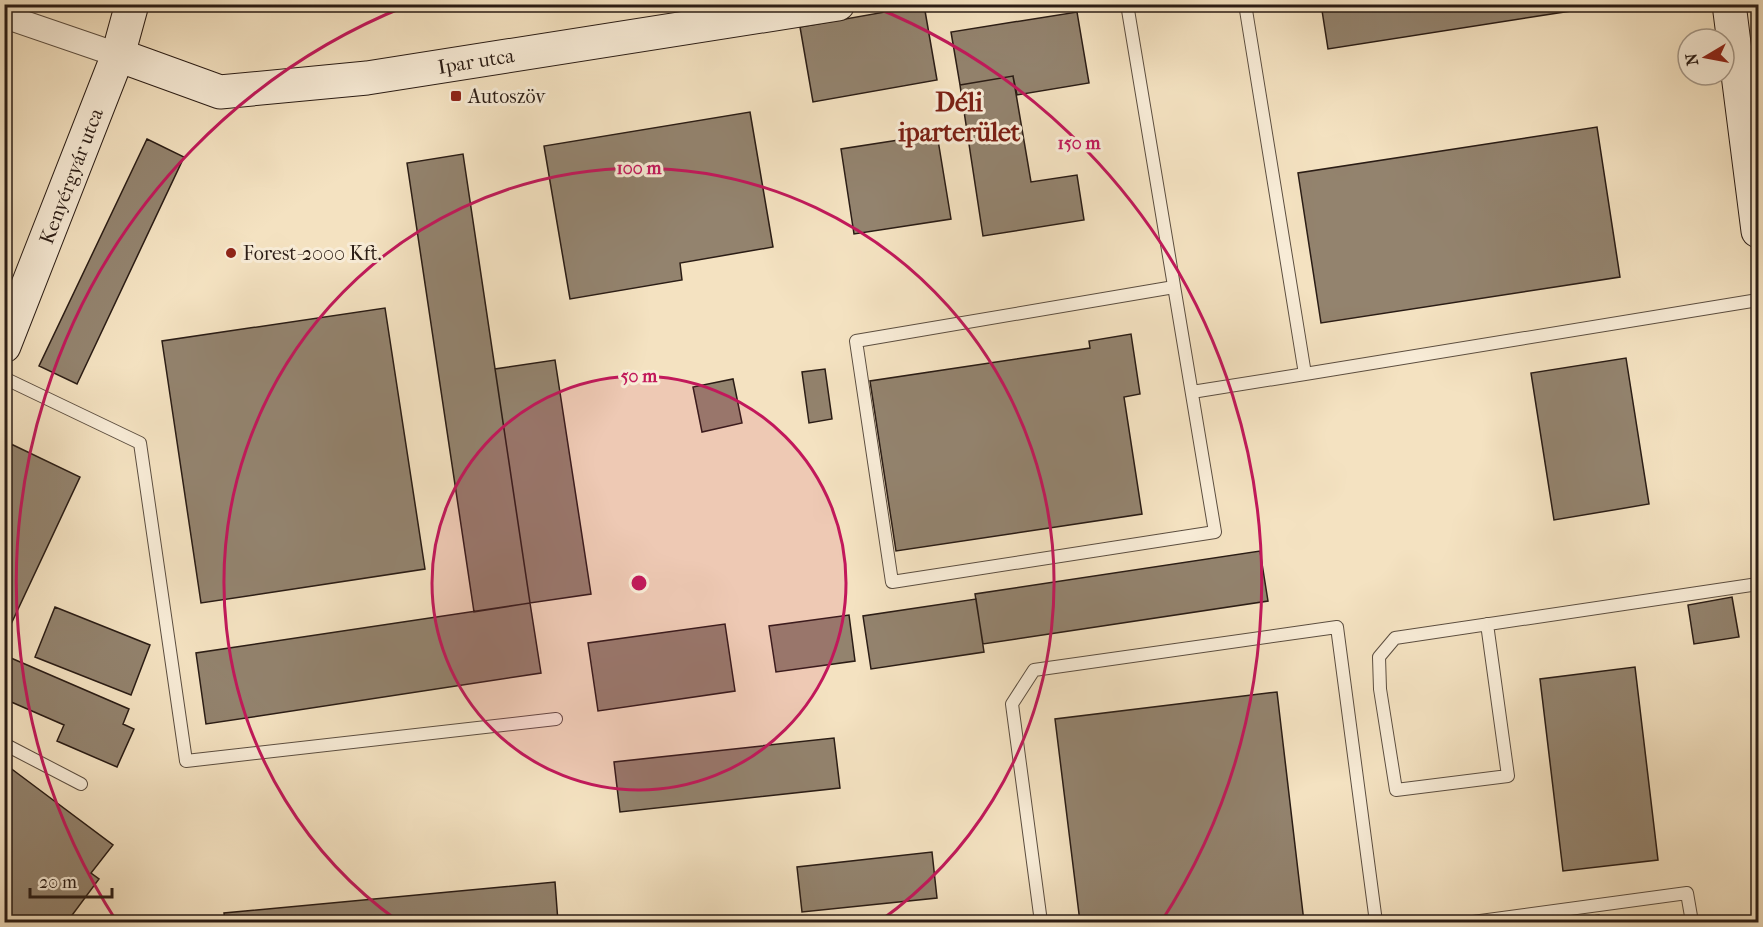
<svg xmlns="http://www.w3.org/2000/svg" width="1763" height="927" viewBox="0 0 1763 927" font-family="'IM FELL French Canon',serif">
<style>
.building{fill:#93836e;stroke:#2a1c15;stroke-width:1.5}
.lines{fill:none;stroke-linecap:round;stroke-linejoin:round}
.lane-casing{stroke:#5c4e40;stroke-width:14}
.street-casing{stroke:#5c4e40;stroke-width:26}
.secondary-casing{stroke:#2a1c15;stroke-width:35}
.lane{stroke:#f8ecd7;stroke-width:12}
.street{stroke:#f8ecd7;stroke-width:24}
.secondary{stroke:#f8ecd7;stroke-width:33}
.ring{fill:none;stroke:#c2185b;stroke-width:3}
.poi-dot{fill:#8f2418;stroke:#f8ecd7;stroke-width:2}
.labels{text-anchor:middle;stroke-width:6;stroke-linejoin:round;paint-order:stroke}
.street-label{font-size:20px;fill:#2a1c15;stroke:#f8ecd7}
.poi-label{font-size:20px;fill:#2a1c15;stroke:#f8ecd7;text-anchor:start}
.district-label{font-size:26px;font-weight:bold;fill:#7a1f14;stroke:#f8ecd7}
.centre{fill:#c2185b;stroke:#f8ecd7;stroke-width:3}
.ring-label{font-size:18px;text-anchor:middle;font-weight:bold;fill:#c2185b;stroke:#f8ecd7;stroke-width:6;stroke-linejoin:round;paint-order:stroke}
</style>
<rect width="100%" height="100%" fill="#f4e2c1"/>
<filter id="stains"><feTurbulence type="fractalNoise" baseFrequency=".00333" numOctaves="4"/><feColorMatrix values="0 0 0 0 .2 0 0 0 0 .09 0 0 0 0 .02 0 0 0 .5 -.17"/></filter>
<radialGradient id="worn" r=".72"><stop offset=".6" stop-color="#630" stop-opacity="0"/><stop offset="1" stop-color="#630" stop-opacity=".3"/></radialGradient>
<path class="building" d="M1321,4H1577V10L1328,49Z
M924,5L937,80L813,102L800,27Z
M1077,12L1089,83L1017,95L1013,76L960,85L951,32Z
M1013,76L1031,182L1077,175L1084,220L983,236L960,85Z
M750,112L773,247L680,263L682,280L570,299L544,146Z
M1597,127L1620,277L1321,323L1298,173Z
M937,134L951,219L854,234L841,149Z
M147,139L184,157L77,384L39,366Z
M463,154L530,603L474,612L407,163Z
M385,308L425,569L201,603L162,341Z
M1131,334L1140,394L1124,397L1142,514L896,551L870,381L1090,348L1089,341Z
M1626,358L1649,504L1554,520L1531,373Z
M555,360L591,594L530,603L495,369Z
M825,369L832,419L809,423L802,372Z
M733,379L742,423L702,432L693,387Z
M11,444L80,477L5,637L4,457Z
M1260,551L1268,601L983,644L975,594Z
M1732,597L1739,637L1694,644L1688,605Z
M976,599L984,652L871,669L863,616Z
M530,603L541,673L206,724L196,653Z
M55,607L150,645L131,695L35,657Z
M849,615L855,661L776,672L769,626Z
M725,624L735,691L598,711L588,643Z
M4,655L129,709L123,724L134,729L117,767L57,741L64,725L9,701L4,709Z
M1635,667L1658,860L1563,871L1540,679Z
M1277,692L1304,922H1080L1055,719Z
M834,738L840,788L620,812L614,762Z
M9,767L113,845L91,873L99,879L67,922H4V773Z
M932,852L937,898L802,912L797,867Z
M555,882L558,922H225L224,913Z
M1599,915L1600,922H1572V919Z"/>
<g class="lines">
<g class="lane-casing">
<path id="lane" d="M1127,4L1215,532L892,582L856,341L1174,287
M1245,4L1305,374L1758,300
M4,378L140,443L186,761L556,719
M1192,392L1305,374
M1487,624L1508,776L1396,790L1380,689L1379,657L1395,638L1758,584
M4,747L8,746L81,784
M1041,922L1012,704L1034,670L1337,627L1376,922
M1473,922L1687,893L1692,922"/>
</g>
<g class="street-casing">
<path id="street" d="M4,16L118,55"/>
</g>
<g class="secondary-casing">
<path id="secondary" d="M1729,4L1758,231
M118,55L220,92L367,78L838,4
M4,346L118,55L132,4"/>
</g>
<use href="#lane" class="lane"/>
<use href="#street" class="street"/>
<use href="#secondary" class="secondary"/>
</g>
<circle cx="639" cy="583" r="207" fill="#c2185b" fill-opacity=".12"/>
<g class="ring">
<circle cx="639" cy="583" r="207"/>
<path d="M398 921A415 415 0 1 1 880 921"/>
<path d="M117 922A622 622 0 0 1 406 6M872 6A622 622 0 0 1 1161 922"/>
</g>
<g class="poi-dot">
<rect x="450" y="90" width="12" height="12" rx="3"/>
<circle cx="231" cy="253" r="6"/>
</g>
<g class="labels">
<g class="street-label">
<text transform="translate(476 61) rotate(-9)" y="7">Ipar utca</text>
<text transform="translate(71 176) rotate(-69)" y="7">Kenyérgyár utca</text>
</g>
<g class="poi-label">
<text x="468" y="103">Autoszöv</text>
<text x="243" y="260">Forest-2000 Kft.</text>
</g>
<g class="district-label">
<text x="959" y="111">Déli<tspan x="959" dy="30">iparterület</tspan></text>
</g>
</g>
<circle cx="639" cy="583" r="9" class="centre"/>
<g class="ring-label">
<text x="1079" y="149">150 m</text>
<text x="639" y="174">100 m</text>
<text x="639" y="382">50 m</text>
</g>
<rect width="1763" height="927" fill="none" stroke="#f4e2c1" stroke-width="24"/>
<rect x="6" y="6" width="1751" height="915" fill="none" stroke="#2a1c15" stroke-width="3"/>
<rect x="12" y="12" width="1739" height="903" fill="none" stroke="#2a1c15" stroke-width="1.5"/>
<g transform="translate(1706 57) rotate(260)"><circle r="28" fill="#f8ecd7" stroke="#a69989" stroke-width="1.5"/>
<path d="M0-4.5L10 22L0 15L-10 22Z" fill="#8f2418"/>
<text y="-9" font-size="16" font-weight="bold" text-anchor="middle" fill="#2a1c15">N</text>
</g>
<path d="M30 888v9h82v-9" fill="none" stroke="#2a1c15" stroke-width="3"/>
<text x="39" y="888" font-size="18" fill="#2a1c15" stroke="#f8ecd7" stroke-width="4.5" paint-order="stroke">20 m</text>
<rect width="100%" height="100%" filter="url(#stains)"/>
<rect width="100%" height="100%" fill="url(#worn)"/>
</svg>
